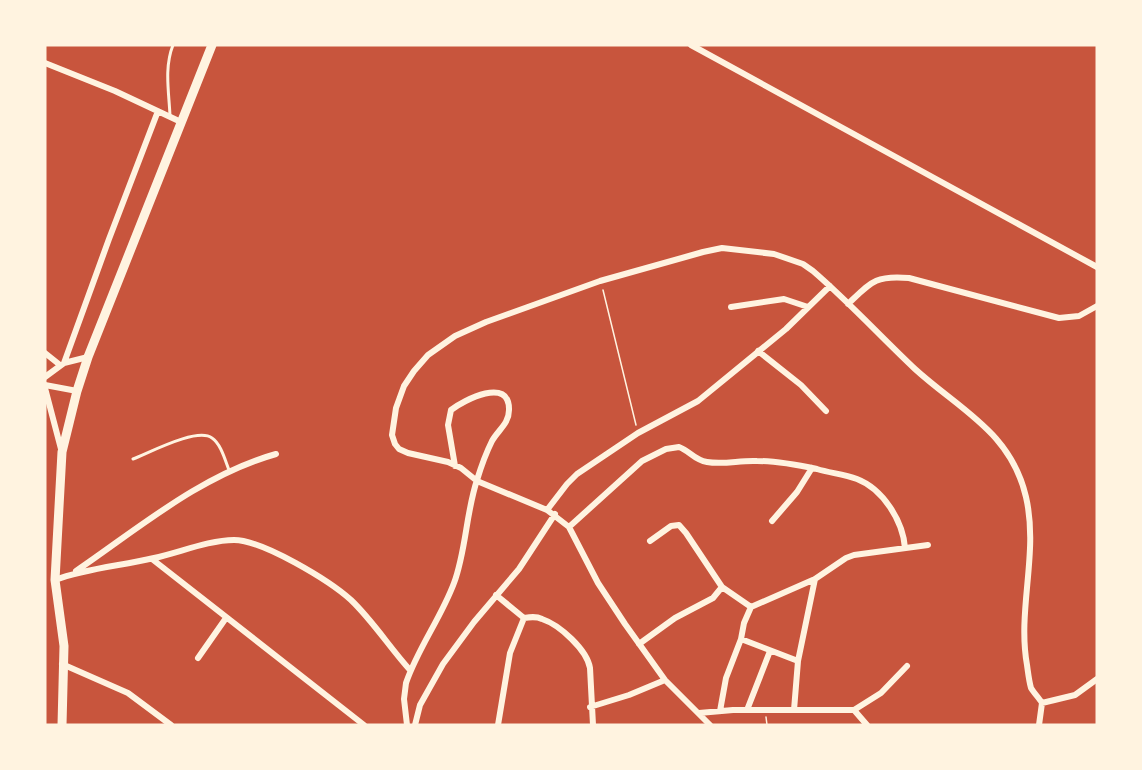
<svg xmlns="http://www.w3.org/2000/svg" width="1142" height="770" viewBox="0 0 1142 770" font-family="'PT Sans',sans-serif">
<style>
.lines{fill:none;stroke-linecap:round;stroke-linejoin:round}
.path{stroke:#fff3e0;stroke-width:1.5}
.service{stroke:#fff3e0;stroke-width:3}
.minor{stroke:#fff3e0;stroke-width:6}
.primary{stroke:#fff3e0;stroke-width:9}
</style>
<rect width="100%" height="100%" fill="#c8553d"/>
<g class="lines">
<path class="path" d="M603,290L636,425
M766,717L767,725"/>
<path class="service" d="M170,116C169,92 164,68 173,45
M133,459C149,453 197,427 212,438C221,444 225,460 229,470"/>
<path class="minor" d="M691,45L1097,267
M45,63L115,91L181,122
M848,304C871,282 875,275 909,278L1059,318L1079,316L1097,306
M731,307L784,299L808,307
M758,351L801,385L826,411
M45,353L60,365
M64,363L109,239L158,111
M45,377L64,363L88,357
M45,385L77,391
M45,388L61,449
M547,510L567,484L577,474L638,433L698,401L786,329L830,286
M772,521L797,492L812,468
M569,527L642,461L666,449L679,447C690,451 694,460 707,462C724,465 740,460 757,461C777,461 798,465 817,469C830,473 844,474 857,479C883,489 903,521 905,548
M650,541L671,526L679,525L686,533L722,587L751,607L815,579L846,558L854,555L928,545
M152,559L364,725
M76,571C139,528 201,475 276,454
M55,580C87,568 121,566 154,558C178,553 209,540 234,540C263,540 330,581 351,600C373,621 390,648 410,670
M496,595L524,618C530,617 536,616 542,619C560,625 587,650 590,668L593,725
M741,639L798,661L815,579
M639,644L675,618L713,598L722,587
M198,658L226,618
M62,664L128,693L171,725
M1042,703L1075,695L1097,679
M590,707L629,695L665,680
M747,710L770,651
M794,710L798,661
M854,710L881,693L907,666
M720,711L726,678L741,639L744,623L751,607
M699,713L733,710H854L867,725
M407,725L404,699L406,683C418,648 441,618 454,583C466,551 466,513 477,480C481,467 486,453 492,441C498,430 509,424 509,410C510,376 464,400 451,410L448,425L455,466
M415,725L420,705L443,664L474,622L519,569L555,514
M498,725L510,653L524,618
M710,725L665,680L625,624L598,583L569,527L547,510L477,481L461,468L448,462L408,453L399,449L395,444L392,435L396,408L404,386L414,371L428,355L455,336L486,322L600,281L703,252L722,248L774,254L803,264L813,271C849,302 881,337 915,369C960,410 1011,432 1026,497C1039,553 1017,609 1027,665C1028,672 1029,681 1031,688C1034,693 1039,698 1042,703L1039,725"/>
<path class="primary" d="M62,725L64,646L55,580L62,452L77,391L88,357L212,45"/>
</g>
<rect width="1142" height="770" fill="none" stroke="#fff3e0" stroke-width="93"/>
</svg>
